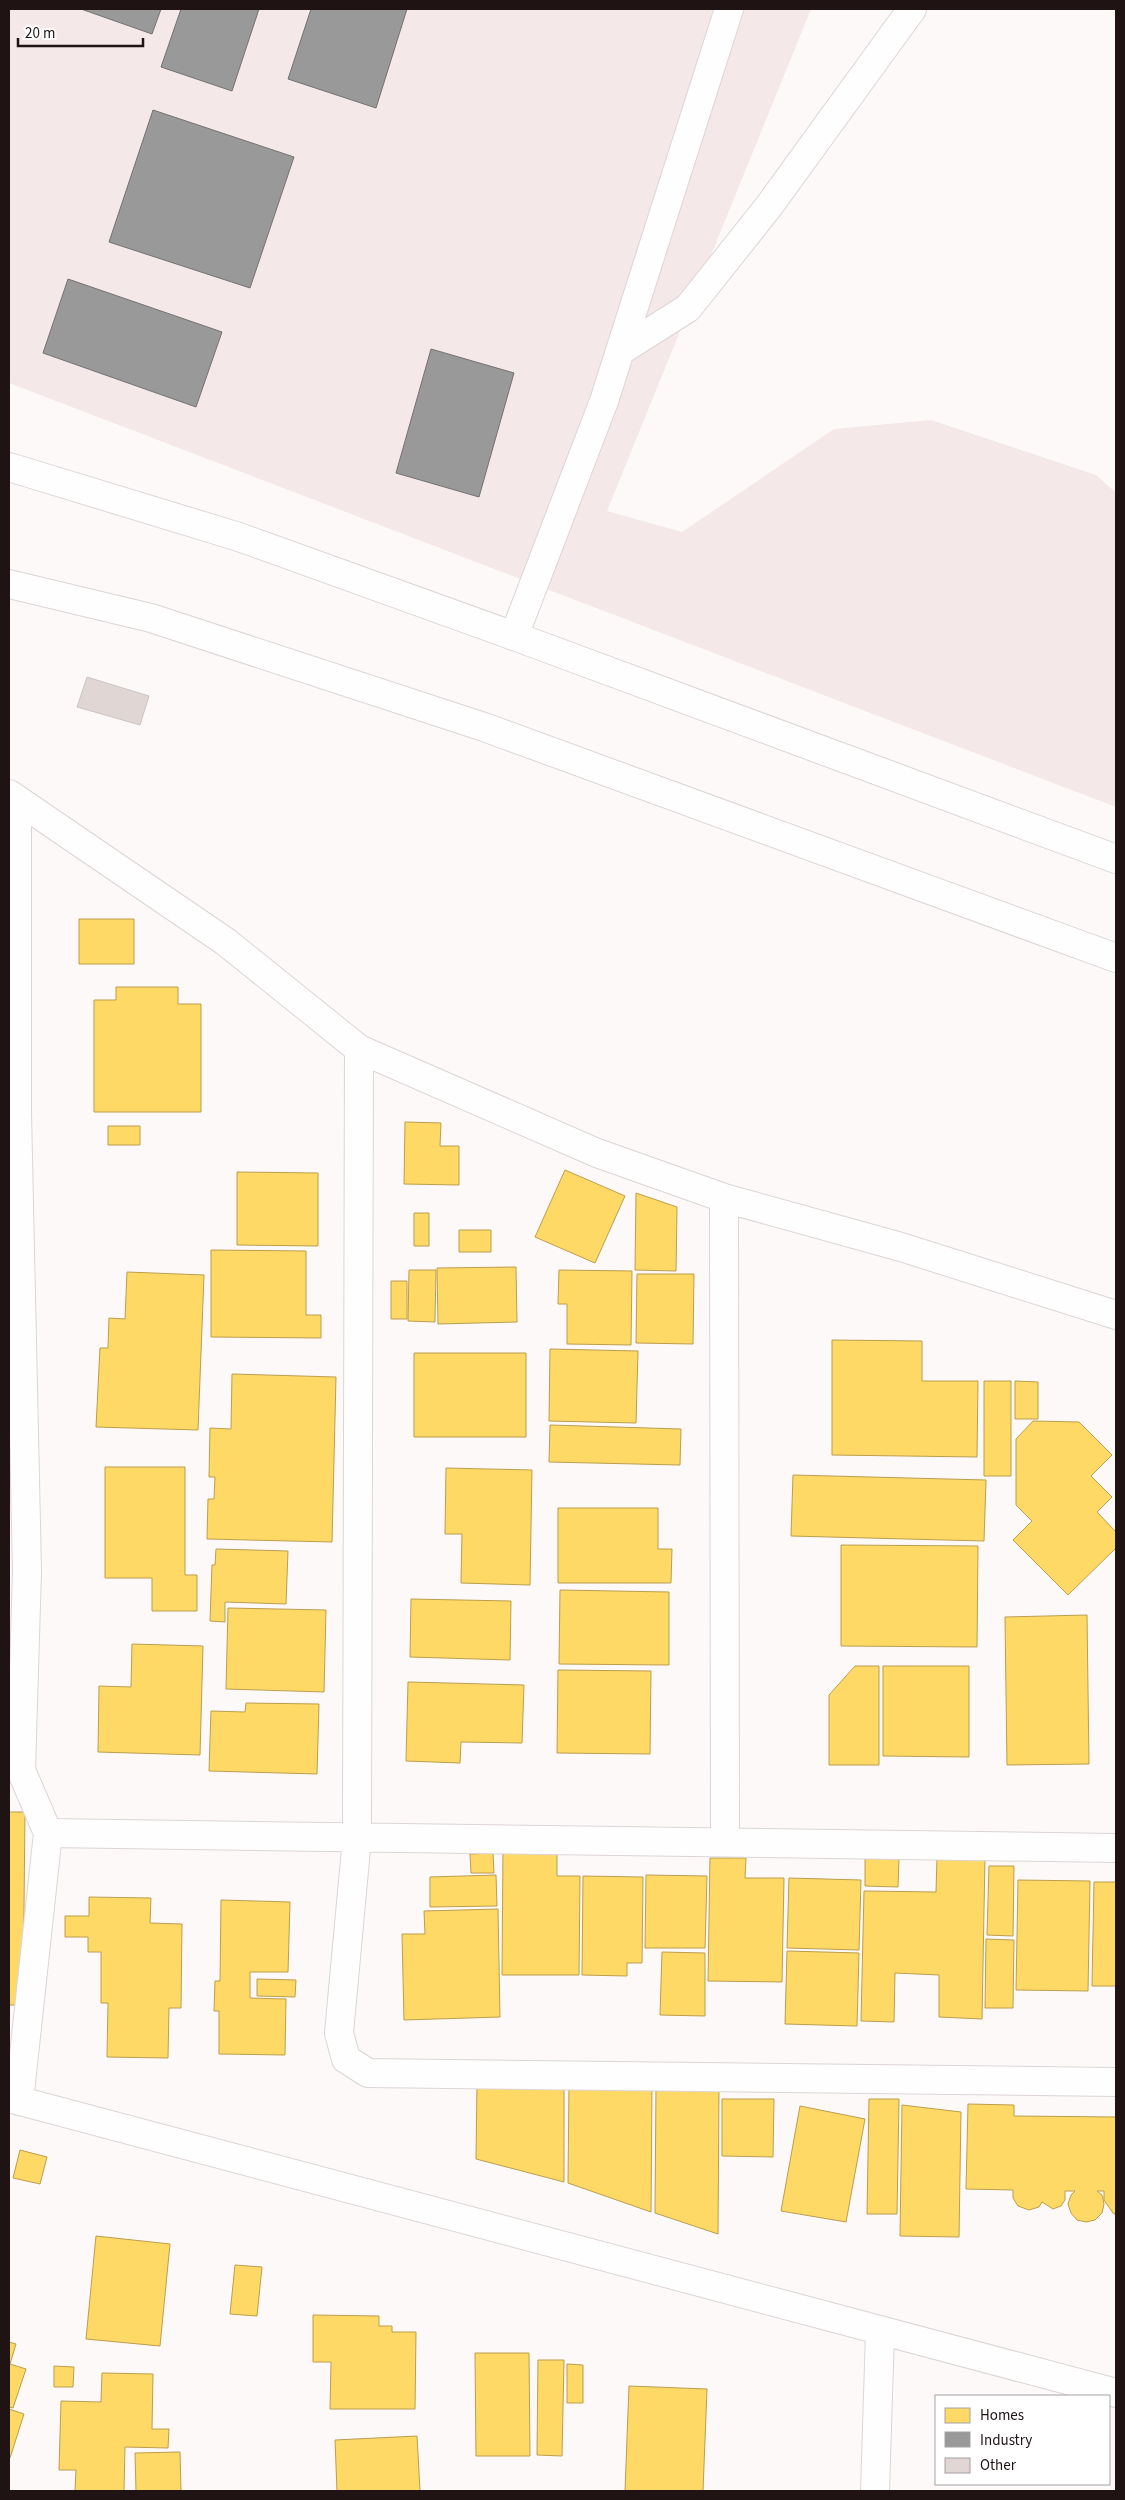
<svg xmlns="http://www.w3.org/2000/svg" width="1125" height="2500" viewBox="0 0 1125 2500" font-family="'Source Sans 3',sans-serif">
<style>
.built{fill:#f4e8e9}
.homes{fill:#ffd966;stroke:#bc9e4d}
.industry{fill:#999;stroke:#747171}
.building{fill:#e0d6d4;stroke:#cdc5c3}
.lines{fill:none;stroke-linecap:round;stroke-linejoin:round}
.street-casing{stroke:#ddd5d5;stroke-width:30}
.highway-casing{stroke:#ddd5d5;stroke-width:30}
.street{stroke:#fffefe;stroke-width:28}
.highway{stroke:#fffefe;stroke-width:28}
</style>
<rect width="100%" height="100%" fill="#fdf9f9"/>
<path class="built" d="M9,9H811L607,511L682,532L834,429L931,420L1096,475L1116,493V807L9,383Z"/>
<path class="homes" d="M79,919H134V964H79Z
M116,987H178V1004H201V1112H94V1000H116Z
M405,1122L441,1123L440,1146H459V1185L404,1184Z
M108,1126H140V1145H108Z
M565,1170L625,1196L595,1263L535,1237Z
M237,1172L318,1173V1246L237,1245Z
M636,1193L677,1207L676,1271L635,1270Z
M414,1213H429V1246H414Z
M459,1230H491V1252H459Z
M211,1250L306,1251V1315H321V1338L211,1337Z
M516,1267L517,1322L438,1324L437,1268Z
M409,1270H436L435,1322L408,1321Z
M559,1270L632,1271L631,1345L567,1344V1304H558Z
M127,1272L204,1275L198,1430L96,1427L100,1348H108L109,1318L125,1319Z
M637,1274H694L693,1344L636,1343Z
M391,1281H407V1319H391Z
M832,1340L922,1341V1381H978L977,1457L832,1455Z
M550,1349L638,1351L636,1423L549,1421Z
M414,1353H526V1437H414Z
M232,1374L336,1377L332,1542L207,1539L208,1499H214L215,1477H209L210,1428L231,1429Z
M984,1381H1011V1476H984Z
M1015,1381L1038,1382V1419H1015Z
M1033,1421L1079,1422L1112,1455L1091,1476L1112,1497L1097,1512L1116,1532V1548L1068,1595L1013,1540L1032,1521L1016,1505V1439Z
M550,1425L681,1429L680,1465L549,1462Z
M105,1467H185V1575H197V1611H152V1578H105Z
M446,1468L532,1470L530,1585L461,1583L462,1534H445Z
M793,1475L986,1480L984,1541L791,1536Z
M558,1508H658V1549H672L671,1583H558Z
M841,1545L978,1546L977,1647L841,1646Z
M216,1549L288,1551L286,1604L225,1602V1622L210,1621L212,1565H215Z
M560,1590L669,1592V1665L559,1664Z
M411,1599L511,1601L510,1660L410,1657Z
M228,1608L326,1610L324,1692L226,1689Z
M1087,1615L1089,1764L1007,1765L1005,1617Z
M132,1644L203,1646L200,1755L98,1752L99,1686L131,1687Z
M855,1666H879V1765H829V1695Z
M883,1666H969V1757L883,1756Z
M558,1670L651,1671L650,1754L557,1753Z
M408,1682L524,1685L522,1743L461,1742L460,1763L406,1761Z
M246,1703L319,1704L317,1774L209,1771L211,1711L245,1712Z
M9,1812H25L23,2005H9Z
M503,1850H557V1876H580L579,1975H502Z
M493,1853L494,1873H471L470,1854Z
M865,1857L899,1858L898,1887L865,1886Z
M937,1857H985L982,2019L939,2017V1975L895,1973L894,2022L861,2021L864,1891L936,1892Z
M710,1858H746L745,1878H784L782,1982L708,1981Z
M989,1866H1014L1013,1936L987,1935Z
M496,1875L497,1906L430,1907V1877Z
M646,1875L707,1876L705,1948H645Z
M583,1876L643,1877L642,1963H627V1976L582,1975Z
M789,1878L861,1880L859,1950L787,1948Z
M1018,1880L1090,1881L1088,1991L1016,1990Z
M1094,1882H1116V1986H1092Z
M89,1897L151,1898L150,1923L182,1924L181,2008H169L168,2058L107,2057L108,2003H101V1952H88V1937H65V1916H89Z
M221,1900L290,1902L288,1972H250V1998L286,1999L285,2055L219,2054V2011H214L215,1981H220Z
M498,1909L500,2017L404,2020L402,1934H425L424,1911Z
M986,1939L1014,1940L1013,2008H985Z
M787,1951L859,1953L857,2026L785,2024Z
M662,1952L705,1953V2016L660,2015Z
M257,1979L296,1980L295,1997L257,1996Z
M569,2084L652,2085L651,2212L568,2183Z
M477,2085L564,2086V2182L476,2159Z
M656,2086L719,2087L718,2234L655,2213Z
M722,2099H774L773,2157L722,2156Z
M869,2099H899L897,2214H867Z
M968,2104L1014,2105V2116L1116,2117V2215L1113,2213L1104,2200V2191H1097L1102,2195L1104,2204L1102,2213L1095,2220L1086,2222L1077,2220L1071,2213L1068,2204L1071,2195L1075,2191H1065V2200L1061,2206L1053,2209L1042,2202L1039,2207L1029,2210L1018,2206L1013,2198V2190L966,2189Z
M902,2105L961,2112L959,2237L900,2236Z
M800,2106L865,2119L846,2222L781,2211Z
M20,2150L47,2157L40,2184L13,2178Z
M96,2236L170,2244L160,2346L86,2339Z
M235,2265L262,2267L257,2316L230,2314Z
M313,2315L379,2316V2326H392V2332H416L415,2409H330L331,2362H313Z
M9,2342L16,2344L10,2364L26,2369L13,2408L9,2407Z
M475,2353H529L530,2456H476Z
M538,2360H564L562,2456L537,2455Z
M567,2364L583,2365V2403H567Z
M54,2366L74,2367L73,2387H54Z
M102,2373L153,2374L152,2429H169L168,2448L125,2447L124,2491H75L76,2470H59L61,2401L101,2402Z
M629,2386L707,2389L703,2491H625Z
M9,2409L24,2414L10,2458L9,2457Z
M417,2436L420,2491H337L335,2440Z
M180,2452L181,2491H136L135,2453Z"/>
<path class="industry" d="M81,9H161L152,34Z
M181,9H259L232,91L161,67Z
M311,9H407L376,108L288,79Z
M153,110L294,157L250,288L109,242Z
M68,279L222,332L196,407L43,353Z
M431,349L514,373L479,497L396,473Z"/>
<path class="building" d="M87,677L149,696L140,725L77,707Z"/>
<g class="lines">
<g class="street-casing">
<path id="street" d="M620,351L688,308L769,206L912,9
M514,636L604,401L729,9
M9,794L226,942L359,1049L597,1153L724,1198L901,1247L1116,1315
M17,800V1112L27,1571L21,1770L48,1833L19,2101
M359,1049L357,1838L339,2033L346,2059L368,2073L1116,2082
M724,1198L725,1842
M48,1833L1116,1848
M9,2098L1116,2393
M875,2491L880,2332"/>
</g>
<g class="highway-casing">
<path id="highway" d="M9,467L239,537L514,636L1116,859
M9,584L151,618L484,727L1116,958"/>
</g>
<use href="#street" class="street"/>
<use href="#highway" class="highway"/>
</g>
<rect width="1125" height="2500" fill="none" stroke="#1f1314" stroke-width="20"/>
<rect x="935" y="2395" width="175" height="90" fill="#ffffff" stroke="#a5a1a1"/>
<rect x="945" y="2408" width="25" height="15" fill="#ffd966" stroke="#a5a1a1"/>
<text x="980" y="2420" font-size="15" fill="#1f1314">Homes</text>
<rect x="945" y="2432" width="25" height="15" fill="#999999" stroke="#a5a1a1"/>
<text x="980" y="2445" font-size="15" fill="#1f1314">Industry</text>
<rect x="945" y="2458" width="25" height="15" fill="#e0d6d4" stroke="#a5a1a1"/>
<text x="980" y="2470" font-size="15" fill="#1f1314">Other</text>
<path d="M18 38v8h125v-8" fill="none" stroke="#1f1314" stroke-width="2.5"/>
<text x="25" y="38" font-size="15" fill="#1f1314" stroke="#ffffff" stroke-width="4" paint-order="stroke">20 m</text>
</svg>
